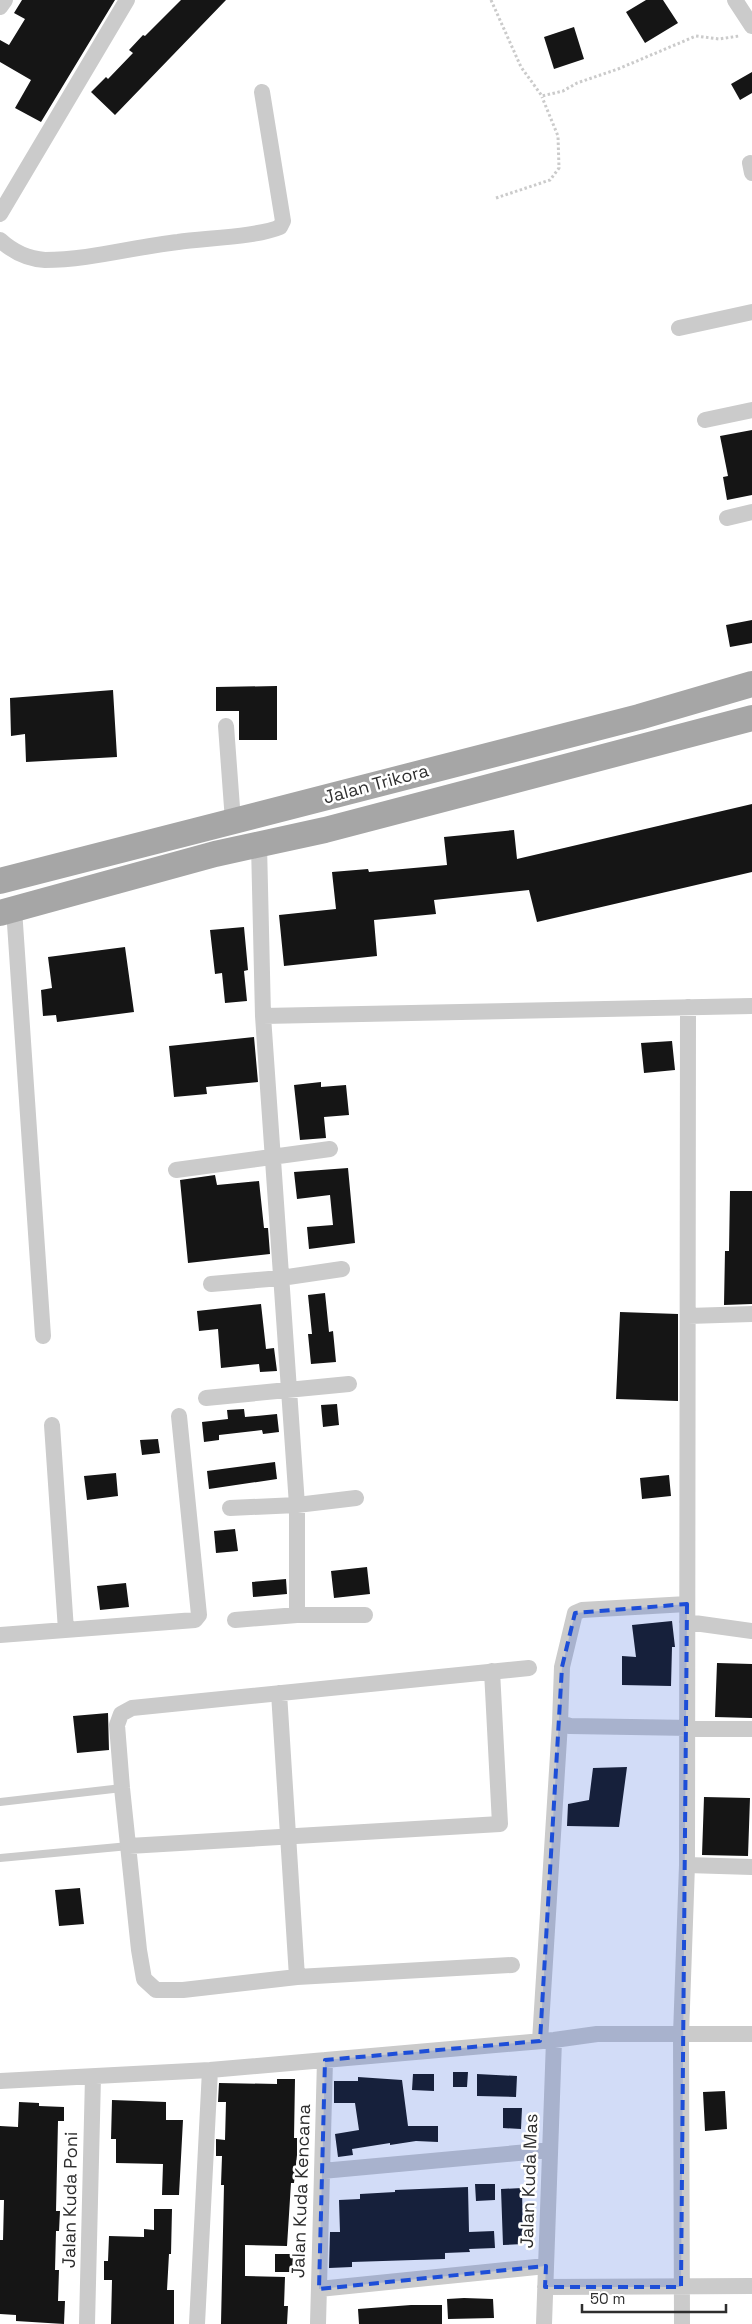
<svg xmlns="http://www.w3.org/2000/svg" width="752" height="2324" viewBox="0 0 752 2324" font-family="'Space Grotesk',sans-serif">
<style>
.building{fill:#151515}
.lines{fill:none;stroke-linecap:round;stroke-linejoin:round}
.path{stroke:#cbcbcb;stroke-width:3;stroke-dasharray:2.5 2.5;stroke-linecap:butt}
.service{stroke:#cbcbcb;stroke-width:8}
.minor{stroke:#cbcbcb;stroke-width:16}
.primary{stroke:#a6a6a6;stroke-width:26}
.marked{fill:#1d4ed8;fill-opacity:0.2;stroke:#1d4ed8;stroke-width:4;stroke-dasharray:10 6;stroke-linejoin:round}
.labels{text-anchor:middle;stroke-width:5;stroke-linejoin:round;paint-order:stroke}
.street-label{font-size:18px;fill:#2e2e2e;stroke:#fff}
</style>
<rect width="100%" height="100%" fill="#fff"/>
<path class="building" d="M22,0H115L41,122L15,108L31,80L0,62V40L9,45L25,19L14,13Z
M181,0H226L115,115L91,92L106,77L108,79L133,53L129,50L143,35L145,36Z
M646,0H663L678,23L645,43L626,12Z
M574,27L584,59L554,69L544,37Z
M752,72V93L740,100L731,84Z
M752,430V495L727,500L723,477L728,476L720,436Z
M752,620V643L730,647L726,625Z
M277,686V740H239V711H216V687Z
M113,690L117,757L26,762L25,734L11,736L10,698Z
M752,804V872L537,922L529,890L434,900L436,914L374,920L377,956L284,966L279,915L336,909L332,872L368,869L369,872L447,865L444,837L514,830L517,859Z
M244,927L248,970L244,971L247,1001L225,1003L222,973L215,974L210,930Z
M125,947L134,1012L57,1022L56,1015L43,1016L41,990L52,988L48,957Z
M254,1037L258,1082L206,1087L207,1094L174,1097L169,1046Z
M672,1041L675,1070L644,1073L641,1043Z
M321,1082V1087L346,1085L349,1115L324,1117L326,1138L300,1140L294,1085Z
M348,1168L355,1243L309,1249L307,1227L333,1225L330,1195L297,1199L294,1172Z
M215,1175L217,1185L259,1181L264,1228H268L270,1254L188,1263L180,1180Z
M730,1191H752V1304L724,1305L725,1251H729Z
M325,1293L329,1332L333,1331L336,1362L311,1364L308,1334H312L308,1295Z
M261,1304L266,1349L274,1348L277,1371L260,1372L259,1364L221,1368L218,1329L199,1331L197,1311Z
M620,1312L678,1314V1401L616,1399Z
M337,1404L339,1425L323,1427L321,1405Z
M244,1409L245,1417L277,1414L279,1432L263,1434L262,1430L219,1435V1440L204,1442L202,1422L228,1419L227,1410Z
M158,1439L160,1453L142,1455L140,1440Z
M275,1462L277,1479L209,1489L207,1471Z
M116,1473L118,1496L87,1500L84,1476Z
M669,1475L671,1496L642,1499L640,1478Z
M235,1529L238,1551L216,1553L214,1531Z
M367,1567L370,1594L334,1598L331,1571Z
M286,1579L287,1594L253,1597L252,1582Z
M126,1583L129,1607L100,1610L97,1586Z
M672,1621L675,1647H672L671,1686L622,1685V1656L636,1657L632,1625Z
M717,1663L752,1664V1718L715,1717Z
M108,1713L109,1750L77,1753L73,1716Z
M627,1767L619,1827L567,1826L568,1804L589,1800L593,1768Z
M704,1797L750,1798L748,1856L702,1855Z
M80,1888L84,1924L59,1926L55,1890Z
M453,2072H468L467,2087H453Z
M413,2074H434V2091L412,2090Z
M477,2074L517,2076L516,2097L477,2096Z
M358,2077L402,2080L408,2126H438V2142L416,2141L390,2145V2143L352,2149L353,2155L338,2157L335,2134L359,2130L355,2103H334V2081H358Z
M277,2079H295L294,2138H297V2155L294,2183H291L287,2246L245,2245V2276L285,2277L284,2306H288L287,2324H221L224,2185H221L222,2156H216V2139L225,2140L226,2102H218L219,2083L277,2084Z
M725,2091L727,2129L705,2131L703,2092Z
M112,2100L166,2102V2120H183L179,2195H162L163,2164L116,2163V2139H111Z
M19,2102L39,2103V2106L64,2107V2121H58L56,2211H60L59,2231H56L55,2270H59L58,2301H65L64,2324L16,2321V2315L0,2314V2240H3L4,2200H0V2126L18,2127Z
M503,2108H522L521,2129L503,2128Z
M475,2184H495V2200L476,2201Z
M468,2187L469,2232L494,2231L495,2248L469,2249L470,2252L445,2253V2259L352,2262V2267L329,2268L330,2232H340L339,2200L360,2199V2194L395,2192V2190Z
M522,2188L523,2244L503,2245L501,2189Z
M154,2209H172L171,2254H169L167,2290H174V2324H111L112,2280H104V2261H108L109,2236L144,2237V2229L154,2230Z
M275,2254H293L292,2272H275Z
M464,2298L493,2299L494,2318L448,2319L447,2299Z
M411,2305H442V2324H359L358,2309Z"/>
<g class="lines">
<path class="path" d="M491,0L521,67L542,96L563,91L577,83L618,69L696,36L719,39L739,36
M496,198L550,180L559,168L558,136L542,97"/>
<path class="service" d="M0,1802L122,1788
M0,1858L129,1846"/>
<path class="minor" d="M735,0L752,26
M0,7L5,0
M750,163L752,173
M0,214L127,0
M0,240C12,251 28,259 45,260C89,260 134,247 178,242C205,238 257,237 280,227L283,221L262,92
M679,328L752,312
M705,420L752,410
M727,518L752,512
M226,726L233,821
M259,845L263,1016L297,1505V1615H365
M14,909L43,1336
M263,1016L752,1006
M176,1170L330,1149
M211,1284L281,1278L342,1269
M688,1316L752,1314
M206,1398L349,1384
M52,1425L66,1630
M230,1508L297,1505L356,1498
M687,1604L582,1610L575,1613L562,1667L560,1723L570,1726L752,1729
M235,1620L297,1615
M687,1622L752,1631
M0,1635L195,1620L199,1615L179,1416
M279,1693L297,1977
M129,1846L500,1824L492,1671
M687,1865L752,1867
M512,1965L297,1977L183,1990H156L144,1979L139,1950L122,1788L117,1725L121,1714L132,1708L529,1668
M540,2041L560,1723
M0,2081L210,2070L554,2040L597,2034H752
M322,2171L550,2150
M545,2287L752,2286
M319,2289L546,2266
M87,2324L93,2077
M197,2324L210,2070
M318,2324L325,2060
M544,2324L554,2040
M682,2324L681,2035L687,1865L688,1007"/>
<path class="primary" d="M0,881L639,717L752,684
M0,913L215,854L325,830L752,718"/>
</g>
<path class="marked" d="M687,1604L681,2287H545L546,2266L319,2289L325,2060L540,2041L562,1667L575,1613Z"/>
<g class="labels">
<g class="street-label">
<text transform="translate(376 784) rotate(-15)" y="6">Jalan Trikora</text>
<text transform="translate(529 2181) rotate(-88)" y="6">Jalan Kuda Mas</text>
<text transform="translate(301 2191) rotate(-88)" y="6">Jalan Kuda Kencana</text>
<text transform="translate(70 2200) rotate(-89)" y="6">Jalan Kuda Poni</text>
</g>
</g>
<path d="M582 2304v8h144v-8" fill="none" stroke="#2e2e2e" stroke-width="2.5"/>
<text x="590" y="2304" font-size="15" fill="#2e2e2e" stroke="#ffffff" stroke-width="4" paint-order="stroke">50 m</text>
</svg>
